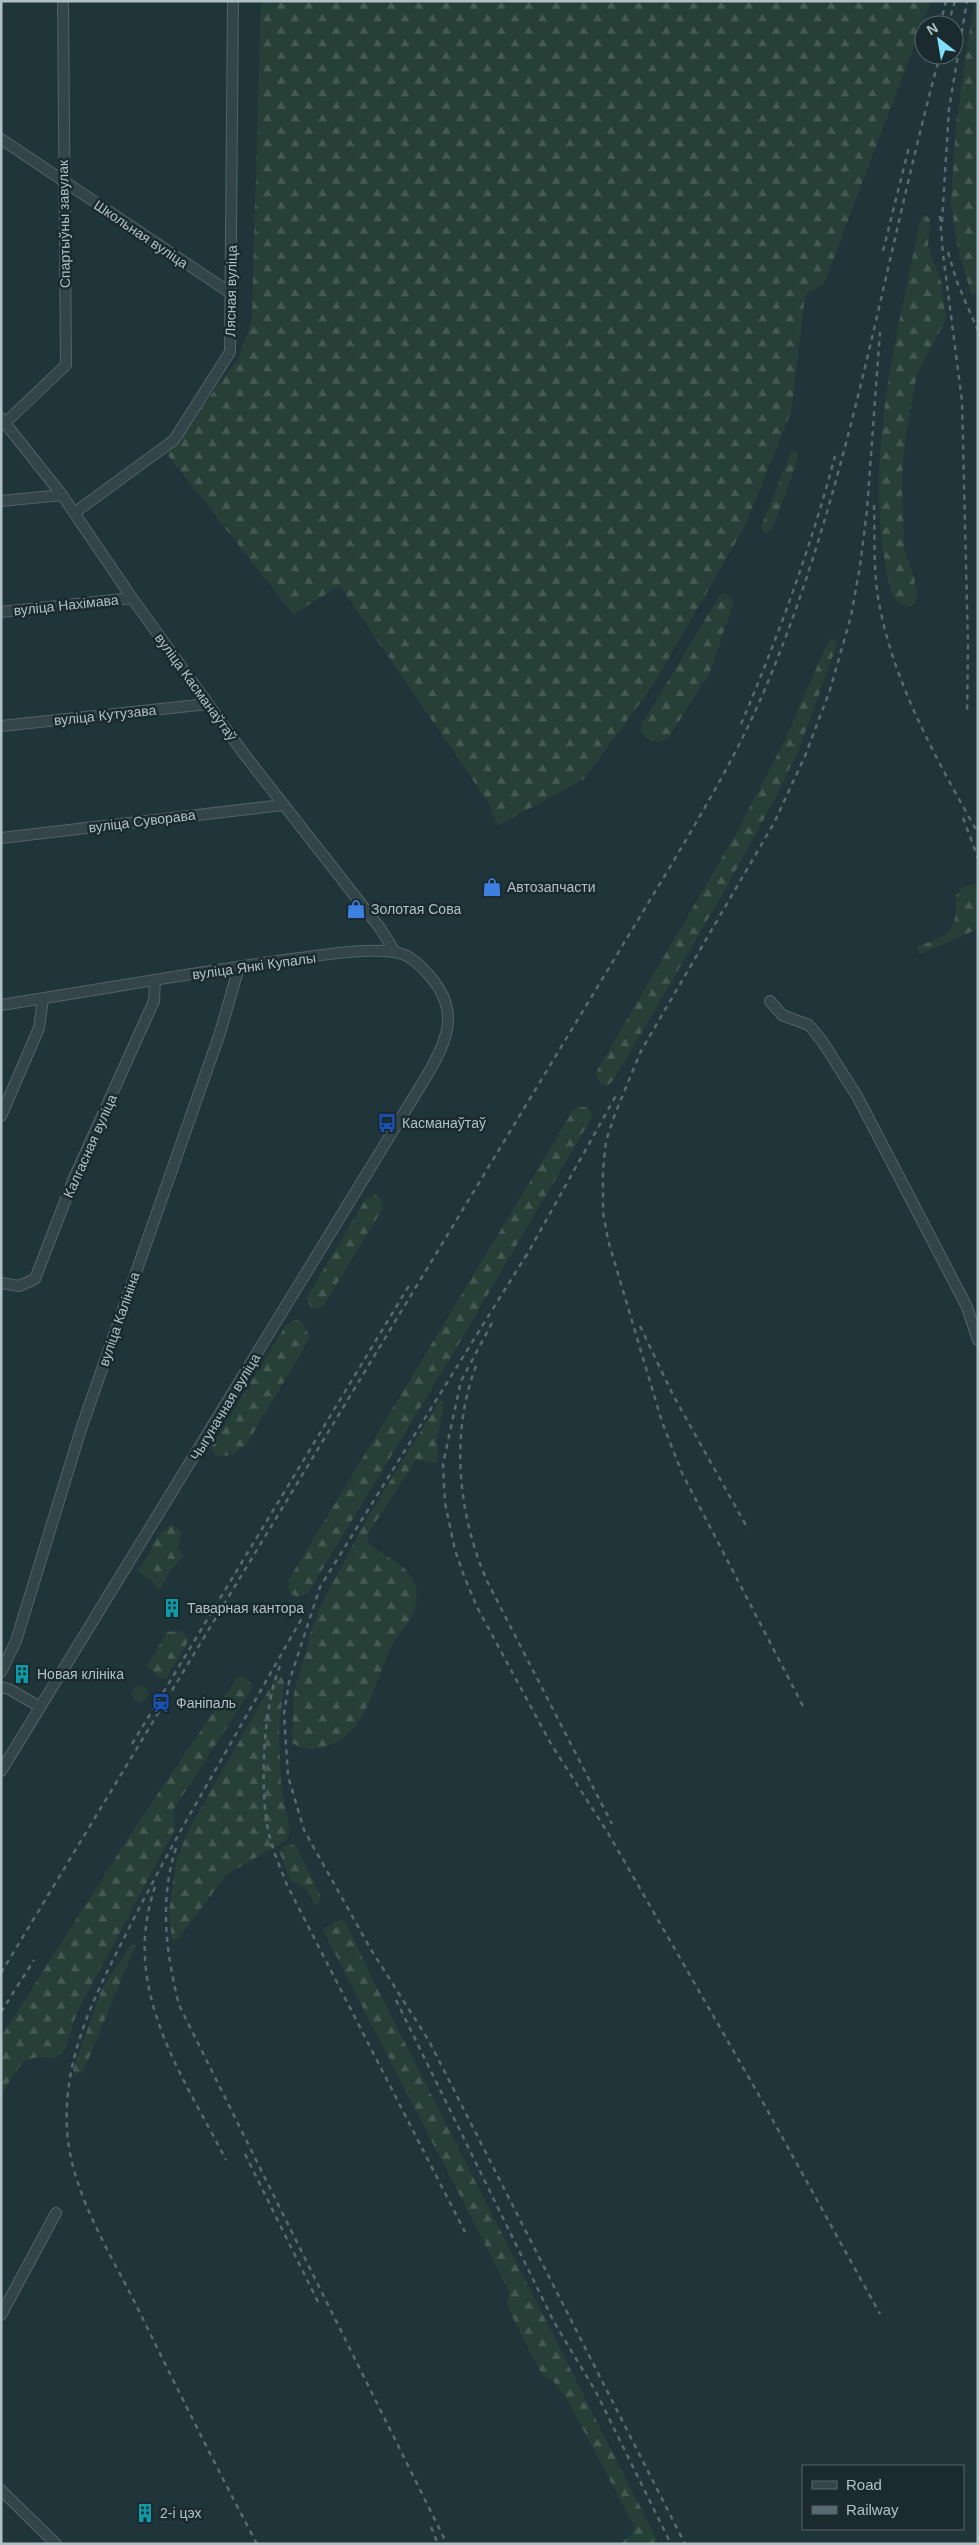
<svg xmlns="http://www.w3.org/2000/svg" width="979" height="2545" viewBox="0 0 979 2545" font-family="Helvetica,sans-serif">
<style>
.grass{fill:#274037}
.forest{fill:url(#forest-firs)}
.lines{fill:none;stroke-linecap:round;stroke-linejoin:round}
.minor-casing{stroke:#526367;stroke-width:12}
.minor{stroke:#344549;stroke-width:10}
.rail{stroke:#566b71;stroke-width:2.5;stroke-dasharray:5 5;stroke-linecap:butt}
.labels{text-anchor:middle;stroke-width:5;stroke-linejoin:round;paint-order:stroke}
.street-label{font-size:14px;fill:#afc1c6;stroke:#1a2a2e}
.poi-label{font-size:14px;fill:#afc1c6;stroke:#1a2a2e;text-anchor:start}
</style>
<defs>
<pattern id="forest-firs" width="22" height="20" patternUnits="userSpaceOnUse" patternTransform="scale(1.25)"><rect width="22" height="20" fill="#274037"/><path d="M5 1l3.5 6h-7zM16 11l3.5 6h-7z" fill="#445a52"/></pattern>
</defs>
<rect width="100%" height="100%" fill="#203539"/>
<path class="grass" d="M132 1694a8 8 0 1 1 16 0a8 8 0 1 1-16 0Z"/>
<path class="forest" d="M261,1H931L824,284L805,295L791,412L745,526L653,685L584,779L497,826L490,805L340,586L293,614L167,454L240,356L252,318Z
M975,1H978V293L971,294L957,244L951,204L956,126L968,39Z
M925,214L930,220L928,247L941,282L946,319L917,374L905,438L902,478L904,550L914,576L917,598L911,606L900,604C889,592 888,578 885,562C865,452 899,326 921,217Z
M795,450L798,454L797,461L774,525L769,532L764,533L761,527L791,452Z
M725,593L732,599L733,604L710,672L669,737L659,742L647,739L641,731L642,724L720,595Z
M832,639L837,644L799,749L768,812L718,902L616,1076L608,1086L600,1084L596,1073L599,1067L736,834L781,748L828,642Z
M975,884L978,887V929L921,954L918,953V947C950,932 957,935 956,896L963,887Z
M577,1107H585L590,1110L592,1117L452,1355L308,1593L298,1597L290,1594L288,1581L574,1109Z
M376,1195L380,1198L383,1208L324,1305L316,1309L311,1307L306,1299L367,1197Z
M296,1320L302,1322L310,1338L246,1445L232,1455L216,1456L211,1447L286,1325Z
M440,1400L444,1402L437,1441L438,1463L416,1460L367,1535L368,1543C384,1557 413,1566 416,1589C420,1619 398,1630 388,1654C374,1686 365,1734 328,1746C314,1751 304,1750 292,1743L294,1693L311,1632L321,1605L365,1522Z
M170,1524L182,1532L177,1548L184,1555L170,1571L160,1590L150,1579L137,1571L148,1557L154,1541Z
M182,1631L189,1640L166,1678L161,1679L147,1666L167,1632Z
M241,1676L248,1680L252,1685L251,1690L173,1810L175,1829L77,2012L65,2050L55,2058L37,2057L23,2061L1,2094V2037L138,1823L236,1679Z
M276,1677H281L284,1682L279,1729L281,1784L290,1833L285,1841L227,1874L178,1939L172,1940L169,1913L176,1862L188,1831Z
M291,1844L296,1846L321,1897L319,1903L315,1905L305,1888L291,1881L279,1851L284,1846Z
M340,1919L345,1921L370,1974L659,2544H618L632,2535L634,2526L567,2399L553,2381L541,2373L511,2314L507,2302L509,2291L324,1932V1928Z
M136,1944L83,2072L75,2074L73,2070L102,1989L129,1947Z"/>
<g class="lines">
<g class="minor-casing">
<path id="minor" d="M1,139L232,294
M1,418L62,495L132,598L244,754L380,928L395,952
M6,422L66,365L63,1
M1,501L62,495
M74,513L174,440L230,352L233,1
M1,612L132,598
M1,726L208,704
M1,838L283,805
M770,1001L782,1015L809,1025L822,1041L857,1096L967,1307L978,1340
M1,1005C91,991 180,975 270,962C303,958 363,947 394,952C409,954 419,964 428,974C461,1010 448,1040 426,1077L1,1771
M1,1116L39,1028L43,999
M1,1283L19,1286L35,1279L74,1178L154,1001L155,980
M1,1672L16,1641L81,1429L220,1033L239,967
M1,1687L9,1689L40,1707
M1,2315L56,2213
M1,2490L56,2544"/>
</g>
<use href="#minor" class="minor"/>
<path class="rail" d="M940,25L946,1
M948,25L955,1
M940,216L943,254L962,401L968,646L967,713
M942,222L949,109L967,1
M883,251L909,147
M948,252L957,282L978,331
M874,505C875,537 873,571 879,603C894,685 938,762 978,833
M741,724C778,637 811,547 835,456
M963,818L978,858
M527,1254L320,1587L289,1682L284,1714L288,1776L304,1830L370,1948L429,2041L685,2544
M525,1258L618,1092
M492,1323L461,1381L443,1464L445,1503L455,1550L464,1576L477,1607L551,1744L608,1833L760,2097L880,2314
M640,1326L673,1395L748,1529
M476,1366C450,1434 458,1515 487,1581L612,1824
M280,1666C263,1706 259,1792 269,1834C273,1852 281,1869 287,1885L465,2232
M803,1706L682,1473L662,1422L608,1240L603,1212V1170L606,1141L615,1114L641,1051L774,823L805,756L830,690L851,616L860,566L867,510L880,332
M132,1744L410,1284
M176,1848C159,1900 166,1953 179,2005L447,2544
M155,1887C120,1989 182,2074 226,2160
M1,1973L670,867C703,811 736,756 762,696C850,491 882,268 940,55
M396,2000L554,2322L596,2392L671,2544
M1,2012L34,1960
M245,2154L319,2304
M431,2527L438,2544
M257,2544C215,2465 176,2386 137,2307C110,2252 71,2193 67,2130C63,2059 93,1999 124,1938C145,1896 167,1855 190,1814C229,1747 267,1679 306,1611"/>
</g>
<defs>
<g id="shop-bare" transform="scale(1.5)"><path d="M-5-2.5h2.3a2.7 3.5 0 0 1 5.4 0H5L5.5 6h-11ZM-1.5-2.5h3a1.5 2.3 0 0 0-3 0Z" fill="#3f7fe0" stroke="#1a2a2e" stroke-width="2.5" paint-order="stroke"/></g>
<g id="bus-bare" transform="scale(1.5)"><path d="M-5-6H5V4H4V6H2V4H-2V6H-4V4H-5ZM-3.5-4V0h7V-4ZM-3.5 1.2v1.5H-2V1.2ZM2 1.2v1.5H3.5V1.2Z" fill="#1a4fb4" stroke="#1a2a2e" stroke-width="2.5" paint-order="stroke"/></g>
<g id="building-bare" transform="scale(1.5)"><path d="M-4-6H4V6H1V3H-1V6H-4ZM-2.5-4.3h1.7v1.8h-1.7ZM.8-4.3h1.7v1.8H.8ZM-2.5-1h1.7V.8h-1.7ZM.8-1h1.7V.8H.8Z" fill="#0f9aa8" stroke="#1a2a2e" stroke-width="2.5" paint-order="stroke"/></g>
<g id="station-bare" transform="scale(1.5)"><path d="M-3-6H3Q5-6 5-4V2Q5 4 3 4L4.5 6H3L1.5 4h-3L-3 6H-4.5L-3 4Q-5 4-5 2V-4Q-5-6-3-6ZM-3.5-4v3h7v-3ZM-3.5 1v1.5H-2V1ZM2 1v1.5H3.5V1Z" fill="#1a4fb4" stroke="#1a2a2e" stroke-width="2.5" paint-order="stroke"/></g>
</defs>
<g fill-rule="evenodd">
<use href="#shop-bare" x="492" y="887"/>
<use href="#shop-bare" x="356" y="909"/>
<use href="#bus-bare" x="387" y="1123"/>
<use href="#building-bare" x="172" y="1608"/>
<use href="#building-bare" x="22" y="1674"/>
<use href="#station-bare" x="161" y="1703"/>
<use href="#building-bare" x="145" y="2513"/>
</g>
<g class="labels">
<g class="street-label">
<text transform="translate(64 224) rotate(-91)" y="5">Спартыўны завулак</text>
<text transform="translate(141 234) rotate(34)" y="5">Школьная вуліца</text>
<text transform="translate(231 291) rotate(-89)" y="5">Лясная вуліца</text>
<text transform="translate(66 605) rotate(-6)" y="5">вуліца Нахімава</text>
<text transform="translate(196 687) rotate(54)" y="5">вуліца Касманаўтаў</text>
<text transform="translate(105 715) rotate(-6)" y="5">вуліца Кутузава</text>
<text transform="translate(142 821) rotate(-7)" y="5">вуліца Суворава</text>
<text transform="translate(254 966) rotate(-8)" y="5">вуліца Янкі Купалы</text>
<text transform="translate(90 1146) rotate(-66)" y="5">Калгасная вуліца</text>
<text transform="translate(119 1319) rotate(-71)" y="5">вуліца Калініна</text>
<text transform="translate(225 1407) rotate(-59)" y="5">Чыгуначная вуліца</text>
</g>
<g class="poi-label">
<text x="507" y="892">Автозапчасти</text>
<text x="371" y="914">Золотая Сова</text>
<text x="402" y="1128">Касманаўтаў</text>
<text x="187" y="1613">Таварная кантора</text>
<text x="37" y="1679">Новая клініка</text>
<text x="176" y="1708">Фаніпаль</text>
<text x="160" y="2518">2-і цэх</text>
</g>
</g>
<rect width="979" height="2545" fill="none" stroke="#afc1c6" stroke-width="5"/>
<rect x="802" y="2465" width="162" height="65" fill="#1a2a2e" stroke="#56666b"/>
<rect x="812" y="2481" width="25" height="8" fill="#344549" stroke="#56666b"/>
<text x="846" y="2490" font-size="15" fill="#afc1c6">Road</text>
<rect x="812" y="2506" width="25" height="8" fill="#566b71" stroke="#56666b"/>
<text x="846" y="2515" font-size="15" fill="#afc1c6">Railway</text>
<g transform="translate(939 40) rotate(329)"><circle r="24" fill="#1a2a2e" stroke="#56666b"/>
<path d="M0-4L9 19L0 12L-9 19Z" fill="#80dffa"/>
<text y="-8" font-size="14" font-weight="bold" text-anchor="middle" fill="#afc1c6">N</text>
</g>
</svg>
